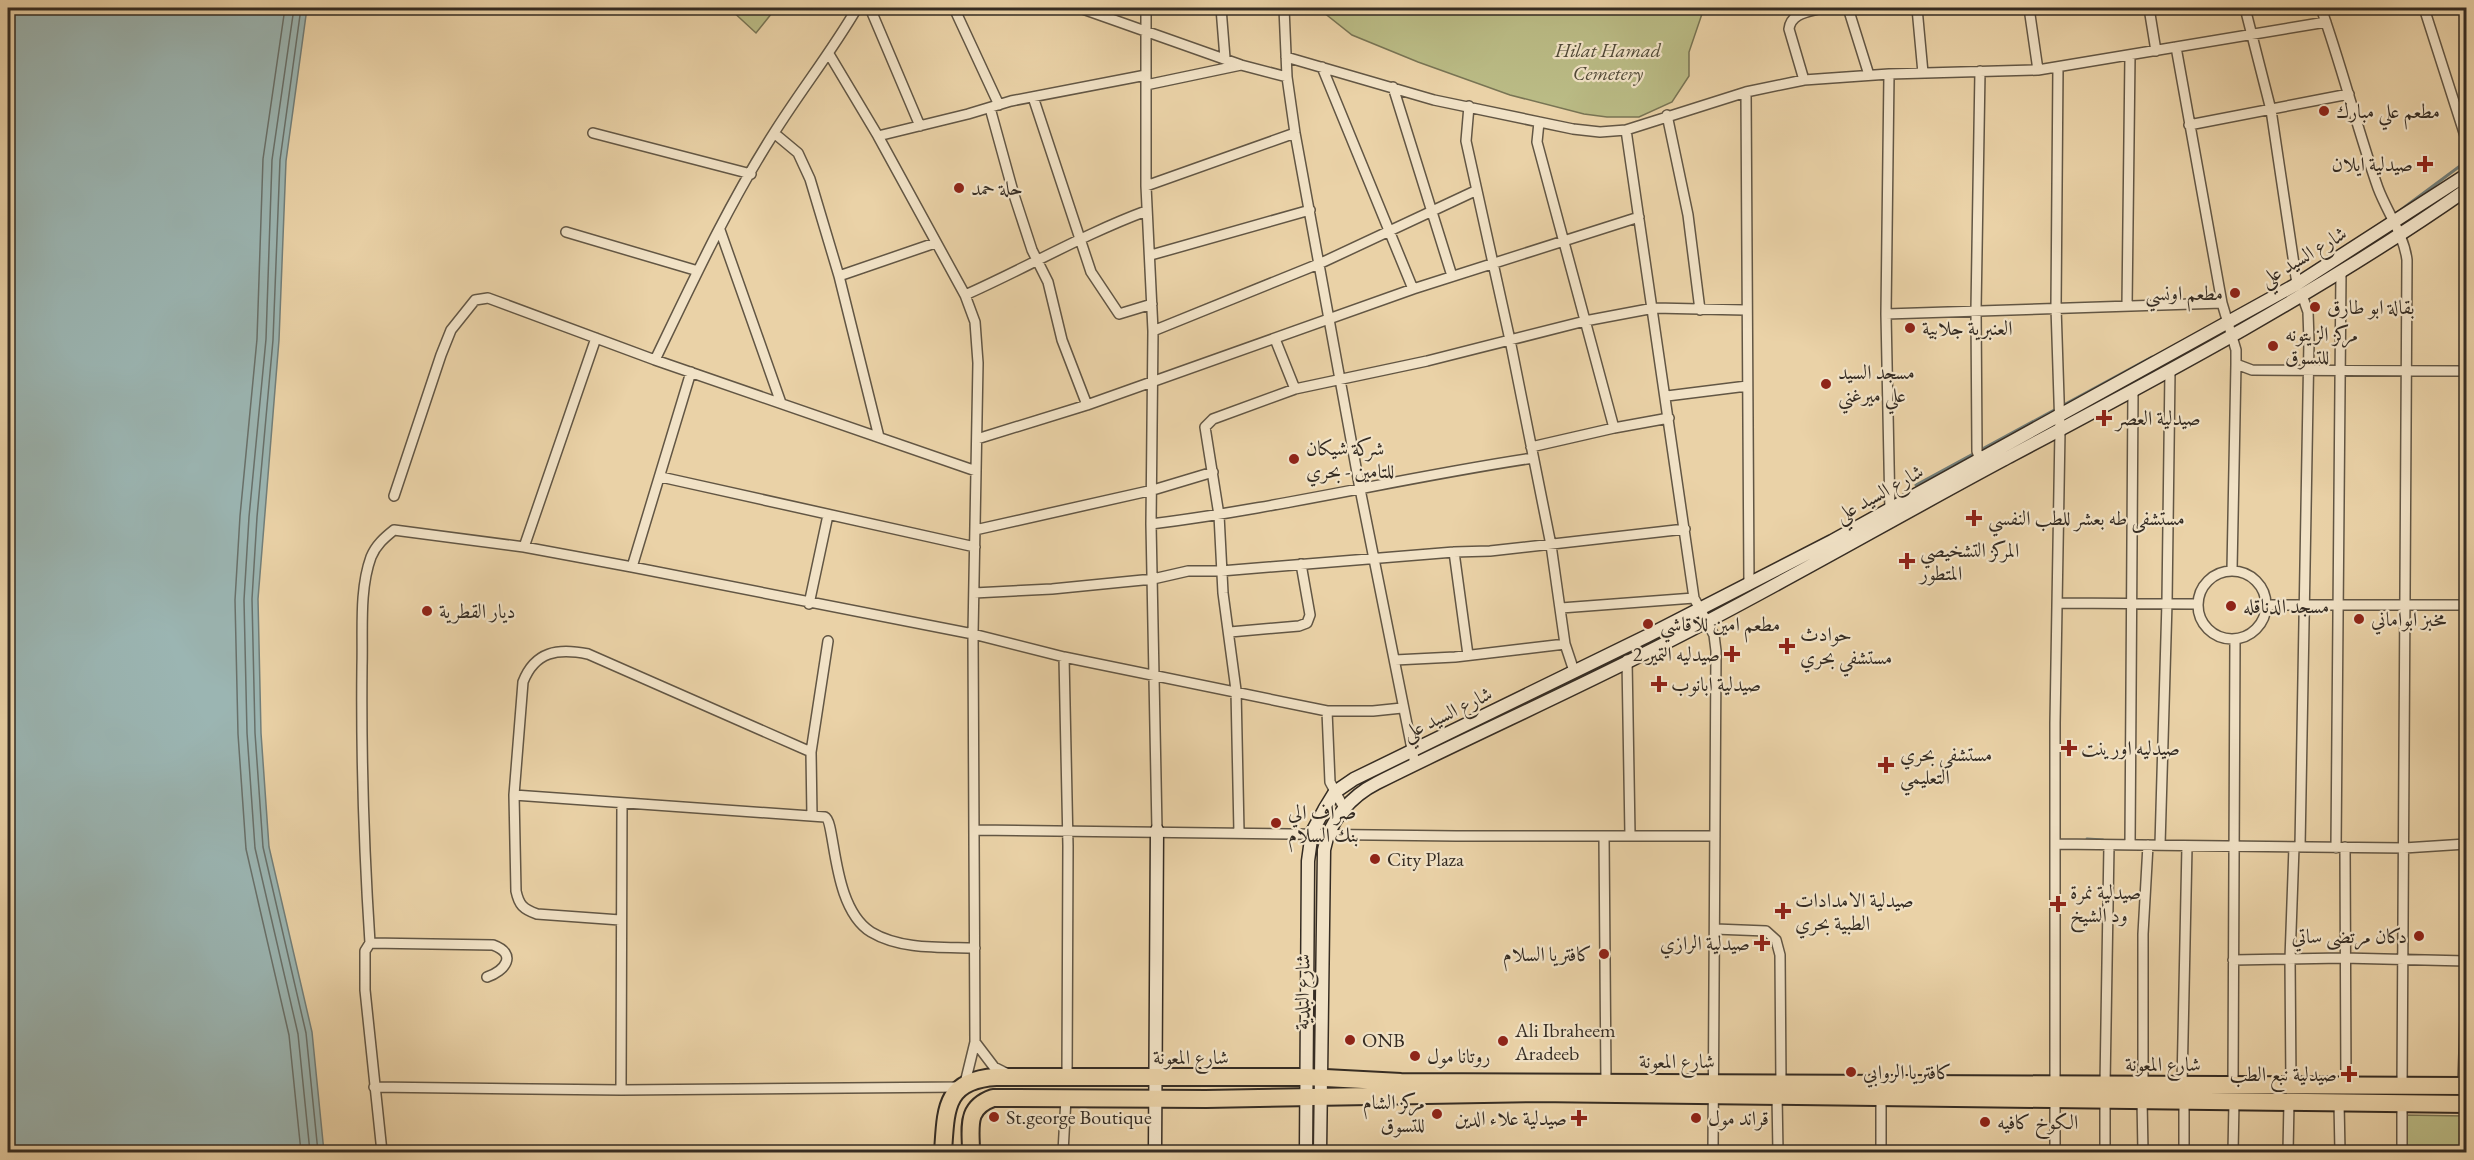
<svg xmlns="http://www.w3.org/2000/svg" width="2474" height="1160" viewBox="0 0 2474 1160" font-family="'EB Garamond',Amiri,serif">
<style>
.green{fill:#babb85;stroke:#787454;stroke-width:1.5}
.water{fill:#9bb5b2;stroke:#727e79;stroke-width:1.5}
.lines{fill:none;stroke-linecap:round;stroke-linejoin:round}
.shore{stroke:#68706a;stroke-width:1.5}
.stream{stroke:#727e79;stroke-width:3}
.street-casing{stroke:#625644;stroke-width:12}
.secondary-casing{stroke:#352c23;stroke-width:15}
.highway-casing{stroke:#352c23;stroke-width:20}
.street{stroke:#f1e2c6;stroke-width:9}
.secondary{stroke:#f1e2c6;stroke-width:12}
.highway{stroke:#ead2a7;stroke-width:16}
.poi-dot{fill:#8f2418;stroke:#f1e2c6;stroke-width:2}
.labels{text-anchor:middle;stroke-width:4.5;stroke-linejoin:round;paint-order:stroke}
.park-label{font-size:20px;font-style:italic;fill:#504937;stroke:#f1e2c6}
.poi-label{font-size:20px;fill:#352c23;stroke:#f1e2c6;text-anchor:start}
.street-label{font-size:20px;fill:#352c23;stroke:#f1e2c6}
</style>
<rect width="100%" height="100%" fill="#ead2a7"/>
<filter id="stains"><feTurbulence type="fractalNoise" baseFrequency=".00333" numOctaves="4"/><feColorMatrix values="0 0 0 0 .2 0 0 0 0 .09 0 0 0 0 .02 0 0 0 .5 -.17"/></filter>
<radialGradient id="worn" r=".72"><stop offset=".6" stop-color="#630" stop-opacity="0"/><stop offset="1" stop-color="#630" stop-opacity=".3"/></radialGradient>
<path class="green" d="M729,8H776L756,33Z
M1318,8H1704L1689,52V76L1672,102L1639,117H1607L1584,114L1510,95L1418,62L1352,35Z
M2402,1115L2466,1116V1152H2401Z"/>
<path class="water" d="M8,8H307L286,161L279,340L258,599L261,733L269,847L312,1032L324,1152H8Z"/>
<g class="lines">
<path class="shore" d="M285,8L263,159L257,339L240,516L235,600L238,734L246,849L289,1035L301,1152
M294,8L272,160L266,339L249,517L244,600L247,733L255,848L298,1034L310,1152
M301,8L280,160L273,340L257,517L252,599L255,733L263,847L306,1033L318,1152"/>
<path class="stream" d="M2394,215L2460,166
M1916,485L2152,357
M2087,839L2103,840"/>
<g class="street-casing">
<path id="street" d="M870,8L920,126
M954,8L999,105
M1080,8L1241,65L1287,77
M1146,8V186L1153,331L1151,524L1157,830
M1221,8L1225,58
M1284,8L1287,77L1295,133L1360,489L1415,764
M1848,8L1869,75
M1917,8L1923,73
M2029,8L2038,70
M2149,8L2156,51
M2245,8L2271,110L2297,284
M2321,8C2342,67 2357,128 2378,188C2387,212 2404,235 2407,260L2402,1088
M2424,8L2466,139
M2176,47L2222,303L2236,350V364L2252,370L2466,371
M829,54L878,136L965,295L975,322L978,363L973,634L975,1042L965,1083
M1286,57L1434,100L1573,129L1600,132L1626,130L1746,92L1804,80L1889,74L2038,70L2326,22
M1322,67L1413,289
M1889,74L1886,314L1890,512
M1804,80L1789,29C1791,13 1808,12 1822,8
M1146,85L1241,65
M1393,87L1452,276
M1746,92L1749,585
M1033,97L1091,272L1119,314L1152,304
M1469,106L1466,141L1510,340L1551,545L1565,644L1574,671
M990,108L1014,195L1032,250L1048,282L1062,340L1087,405
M1667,115L1688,215L1700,310
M1539,122L1537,142L1614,428L1669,418
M2189,125L2349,94
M1626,130L1694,598L1714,635L1716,651L1713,1152
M593,133L751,174
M774,133L798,153L810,179L839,276L879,437
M878,136L968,114L1011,101L1146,75
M1146,186L1295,133
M720,230L781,403
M566,232L698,271
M1151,255L1310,210
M839,276L935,243
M965,295C1026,268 1084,234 1146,211
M2127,306L2130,55
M1886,314L2222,303
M1153,331L1321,263L1475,191
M1275,339L1295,389
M655,360C692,283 728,205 774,133C801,90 832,51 857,8
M1667,396L1747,386
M977,439L1087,405L1413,289L1639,217
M1531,447L1614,428
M1980,460L1977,451L1976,310L1980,71
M661,477L975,547
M394,496L441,355L451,330L475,300L488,298L655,360L976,471
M1151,524C1280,508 1405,477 1533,458
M975,530L1153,490L1213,472
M524,547L596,338
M1454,552L1468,655
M632,567L691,372
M2232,570L2236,364
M2198 605a34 34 0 1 1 68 0a34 34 0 1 1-68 0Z
M974,593L1052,589L1153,579L1188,571H1221L1454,552L1490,551L1685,529
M2058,603L2197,604
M809,604L828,515
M2266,605H2466
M1561,608L1694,598
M1230,632L1299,626L1307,623L1310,615L1301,564
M1064,657L1068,846L1067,1077
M1395,660L1455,657L1565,644
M1627,660L1630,835
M1327,711L1330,782L1344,808
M514,795L825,817C836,822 831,907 871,932C901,950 941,947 975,948
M812,816L811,752L828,641
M974,830L1456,836H1715
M1239,832L1236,690L1223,593L1219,515L1205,427L1213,419L1295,389L1427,361L1585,321L1654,308L1745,310
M1604,836L1606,1082
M2056,844L2404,848L2466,844
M2465,844L2466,945
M2130,845L2133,391
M2160,845L2167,602L2170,370
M2300,847L2309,341L2308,312L2302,295
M2345,847L2346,1086
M2336,848L2341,271
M620,920L537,914C523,909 519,905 516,891L514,795L523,682C535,651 558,648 588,654L811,752
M1715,929L1766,931L1776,940L1780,955L1781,1083
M370,943L493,945C518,954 505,971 487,977
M2233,960L2343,958L2466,961
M975,1042L994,1067L1006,1073
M2105,1084L2109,845
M2143,1085V934L2148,845
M2182,1085L2187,846
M2233,1085L2235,639
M2291,1085L2290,959L2294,847
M2463,1086L2466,989
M374,1087L621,1090L960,1087
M621,1090L622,803
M1777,1096L1778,1152
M1881,1097V1152
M2142,1100L2143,1152
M2339,1103L2340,1152
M382,1152L365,990V951L370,943C364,851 361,758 362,666C363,631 359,590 371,557C376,545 384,538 394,530L524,547L632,567L973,634L1064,657L1327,711H1373L1402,708
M1063,1152L1066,1098
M2055,1152V723L2060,430L2056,307L2058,67
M2105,1152V1100
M2184,1152V1101
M2233,1152L2234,1102
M2288,1152L2289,1102
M2402,1152V1102"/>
</g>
<g class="secondary-casing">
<path id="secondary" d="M1155,1152L1157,830
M1306,1152L1308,861L1312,832L1324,810L1335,792L1354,779L1647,636L1832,541L2297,284L2466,175
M1320,1152L1324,850C1329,821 1351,796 1377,783C1487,728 1599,679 1708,621C1807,569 1904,513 2003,460C2161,376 2320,292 2466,190"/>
</g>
<g class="highway-casing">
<path id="highway" d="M943,1152C946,1110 944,1080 996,1077H1306L1401,1082L2466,1086
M971,1152C971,1127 965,1108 993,1098L1206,1099L1535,1093L2466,1104"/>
</g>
<use href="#street" class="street"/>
<use href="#secondary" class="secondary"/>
<use href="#highway" class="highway"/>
</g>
<g class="poi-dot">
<circle cx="2324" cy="111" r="6"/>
<path d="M2422 155h6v6h6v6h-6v6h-6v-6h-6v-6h6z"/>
<circle cx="959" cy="188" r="6"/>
<circle cx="2235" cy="293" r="6"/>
<circle cx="2315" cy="307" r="6"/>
<circle cx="1910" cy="328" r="6"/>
<circle cx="2273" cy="346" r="6"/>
<circle cx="1826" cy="384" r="6"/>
<path d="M2101 409h6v6h6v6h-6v6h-6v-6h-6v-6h6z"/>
<circle cx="1294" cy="459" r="6"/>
<path d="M1971 509h6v6h6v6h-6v6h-6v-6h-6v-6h6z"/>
<path d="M1904 552h6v6h6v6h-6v6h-6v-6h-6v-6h6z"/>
<circle cx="2231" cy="606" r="6"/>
<circle cx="427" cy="611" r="6"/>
<circle cx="2359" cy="619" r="6"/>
<circle cx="1648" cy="624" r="6"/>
<path d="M1784 637h6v6h6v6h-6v6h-6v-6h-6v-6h6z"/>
<path d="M1729 645h6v6h6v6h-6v6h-6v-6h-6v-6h6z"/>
<path d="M1656 675h6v6h6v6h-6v6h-6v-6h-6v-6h6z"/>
<path d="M2066 739h6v6h6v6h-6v6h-6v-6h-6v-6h6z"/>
<path d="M1883 756h6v6h6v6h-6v6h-6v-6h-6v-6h6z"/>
<circle cx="1276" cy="823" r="6"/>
<circle cx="1375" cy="859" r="6"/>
<path d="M2055 895h6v6h6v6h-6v6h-6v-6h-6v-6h6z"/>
<path d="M1780 902h6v6h6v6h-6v6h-6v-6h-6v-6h6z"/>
<circle cx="2419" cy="936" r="6"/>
<path d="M1759 934h6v6h6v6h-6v6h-6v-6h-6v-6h6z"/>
<circle cx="1604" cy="954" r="6"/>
<circle cx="1350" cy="1040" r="6"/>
<circle cx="1503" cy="1041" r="6"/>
<circle cx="1415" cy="1056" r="6"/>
<circle cx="1851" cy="1072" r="6"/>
<path d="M2346 1065h6v6h6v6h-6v6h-6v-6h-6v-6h6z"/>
<circle cx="1437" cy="1114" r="6"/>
<circle cx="994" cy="1117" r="6"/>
<path d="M1576 1109h6v6h6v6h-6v6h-6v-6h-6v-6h6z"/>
<circle cx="1696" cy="1118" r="6"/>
<circle cx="1985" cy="1122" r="6"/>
</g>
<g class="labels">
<g class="park-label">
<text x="1608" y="57">Hilat Hamad<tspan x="1608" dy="23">Cemetery</tspan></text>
</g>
<g class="poi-label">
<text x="2336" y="118">مطعم علي مبارك</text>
<text x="2413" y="171" text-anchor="end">صيدلية ايلان</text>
<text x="971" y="195">حلة حمد</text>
<text x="2223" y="300" text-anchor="end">مطعم اونسي</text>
<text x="2327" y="314">بقالة ابو طارق</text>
<text x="1922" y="335">العنبرية جلابية</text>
<text x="2285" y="341">مركز الزيتونه<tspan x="2285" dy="23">للتسوق</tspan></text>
<text x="1838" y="379">مسجد السيد<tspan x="1838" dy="23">علي ميرغني</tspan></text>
<text x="2116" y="425">صيدلية العصر</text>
<text x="1306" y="455">شركة شيكان<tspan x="1306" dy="23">للتامين - بحري</tspan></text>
<text x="1988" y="525">مستشفى طه بعشر للطب النفسي</text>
<text x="1920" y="557">المركز التشخيصي<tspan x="1920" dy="23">المتطور</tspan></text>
<text x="2243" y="613">مسجد الدناقله</text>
<text x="439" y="618">ديار القطرية</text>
<text x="2371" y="626">مخبز ابواماني</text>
<text x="1660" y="631">مطعم امين للاقاشي</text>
<text x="1800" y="641">حوادث<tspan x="1800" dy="23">مستشفي بحري</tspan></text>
<text x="1720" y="661" text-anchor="end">صيدليه التمير 2</text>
<text x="1671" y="691">صيدلية ابانوب</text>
<text x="2081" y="755">صيدليه اورينت</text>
<text x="1900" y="761">مستشفى بحري<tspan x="1900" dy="23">التعليمي</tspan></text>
<text x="1288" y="819">صراف الي<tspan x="1288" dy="23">بنك السلام</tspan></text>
<text x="1387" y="866">City Plaza</text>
<text x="2070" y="899">صيدلية نمرة<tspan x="2070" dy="23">ود الشيخ</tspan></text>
<text x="1795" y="907">صيدلية الامدادات<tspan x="1795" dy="23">الطبية بحري</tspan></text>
<text x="2407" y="943" text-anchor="end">دكان مرتضى ساتي</text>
<text x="1750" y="950" text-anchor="end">صيدلية الرازي</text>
<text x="1592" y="961" text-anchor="end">كافتريا السلام</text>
<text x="1515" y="1037">Ali Ibraheem<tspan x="1515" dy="23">Aradeeb</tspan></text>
<text x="1362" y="1047">ONB</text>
<text x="1427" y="1063">روتانا مول</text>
<text x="1863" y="1079">كافتريا الروابي</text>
<text x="2337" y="1081" text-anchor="end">صيدلية نبع الطب</text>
<text x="1425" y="1109" text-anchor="end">مركز الشام<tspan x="1425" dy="23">للتسوق</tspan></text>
<text x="1006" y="1124">St.george Boutique</text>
<text x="1567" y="1125" text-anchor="end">صيدلية علاء الدين</text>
<text x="1708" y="1125">قراند مول</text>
<text x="1997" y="1129">الكوخ كافيه</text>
</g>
<g class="street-label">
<text transform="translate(2303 256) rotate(-31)" y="7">شارع السيد علي</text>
<text transform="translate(1879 493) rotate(-29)" y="7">شارع السيد علي</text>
<text transform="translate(1447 713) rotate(-26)" y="7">شارع السيد علي</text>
<text transform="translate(1302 992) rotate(-89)" y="7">شارع البلدية</text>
<text x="1191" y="1064">شارع المعونة</text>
<text x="1677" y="1068">شارع المعونة</text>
<text x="2163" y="1071">شارع المعونة</text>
</g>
</g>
<rect width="2474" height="1160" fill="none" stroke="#ead2a7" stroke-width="30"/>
<rect x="9" y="9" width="2456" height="1142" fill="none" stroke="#352c23" stroke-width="3"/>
<rect x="15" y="15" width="2444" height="1130" fill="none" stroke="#352c23" stroke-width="1.5"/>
<rect width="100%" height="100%" filter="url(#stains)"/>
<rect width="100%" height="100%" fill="url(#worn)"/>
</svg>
